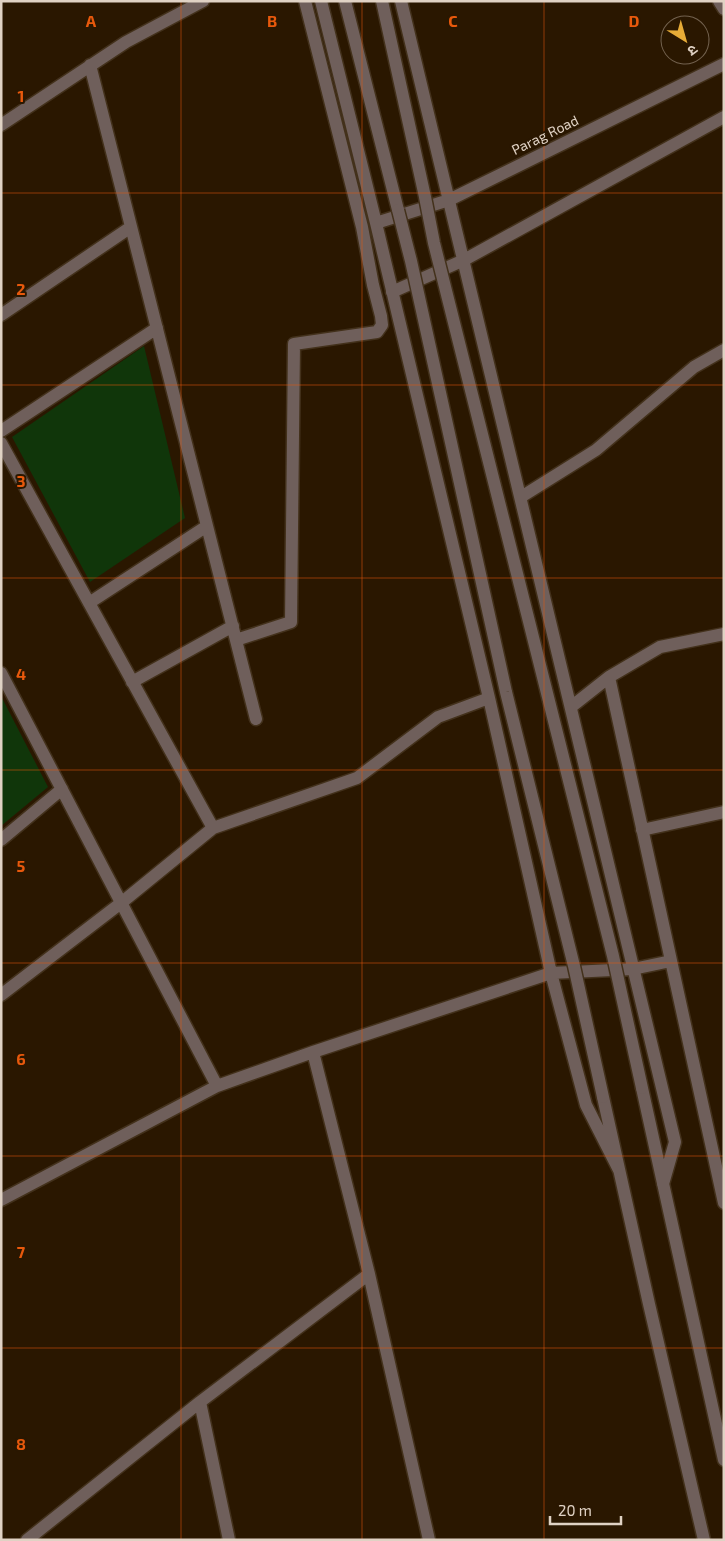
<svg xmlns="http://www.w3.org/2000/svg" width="725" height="1541" viewBox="0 0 725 1541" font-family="'Exo 2','Noto Sans Devanagari',sans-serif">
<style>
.green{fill:#10360a}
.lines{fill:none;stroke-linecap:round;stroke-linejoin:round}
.minor-casing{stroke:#43311b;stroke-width:15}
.minor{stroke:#6f5f5b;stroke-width:12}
.minor-bridge-casing{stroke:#43311b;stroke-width:15;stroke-linecap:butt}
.minor-bridge{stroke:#6f5f5b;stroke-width:12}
.grid{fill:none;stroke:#e8590c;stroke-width:1;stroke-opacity:0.55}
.labels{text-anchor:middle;stroke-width:4;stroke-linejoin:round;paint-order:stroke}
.street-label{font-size:14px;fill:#e0d2c4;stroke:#2a1700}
.grid-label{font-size:16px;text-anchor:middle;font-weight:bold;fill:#e8590c;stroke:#2a1700;stroke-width:4;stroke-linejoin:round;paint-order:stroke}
</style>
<rect width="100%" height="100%" fill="#2a1700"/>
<path class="green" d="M144,346L185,518L90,582L12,437Z
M1,696L48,787L1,826Z"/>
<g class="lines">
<g class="minor-casing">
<path id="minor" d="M321,1L376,223L489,698L551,973L586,1105L619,1170
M345,1L398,210
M401,1L675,1142L663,1184
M719,1L724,9
M90,65L256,719
M1,125L126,42L203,1
M376,223L449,200L724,64
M392,292L464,260L724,117
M1,315L131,227
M1,431L157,328
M1,443L213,828L121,903L1,995
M521,497L596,450L694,367L724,350
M89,603L207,526
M236,640L291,622L294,344L377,332L382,325L381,316L373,285L362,227L305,1
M1,673L217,1086
M609,677L724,1203
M132,682L233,626
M571,707L609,677L660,647L724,634
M213,828L357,778L438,717L489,698
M642,830L724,812
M1,840L62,789
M313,1052L369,1274L429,1540
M642,1088L724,1460
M603,1097L649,1304L704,1540
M1,1200L217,1086L313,1052L551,973L633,969L671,961
M200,1402L229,1540
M27,1540L200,1402L369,1274"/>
</g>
<use href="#minor" class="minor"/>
<g class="minor-bridge-casing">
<path id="minor-bridge" d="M382,1L425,197L434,243L613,956L642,1088
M398,210L411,261L506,692L574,966L603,1097"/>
</g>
<use href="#minor-bridge" class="minor-bridge"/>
</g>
<path class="grid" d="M181,1V1540M362,1V1540M544,1V1540M1,193H724M1,385H724M1,578H724M1,770H724M1,963H724M1,1156H724M1,1348H724"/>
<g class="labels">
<g class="street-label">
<text transform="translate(545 135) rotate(-26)" y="5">Parag Road</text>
</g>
</g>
<g class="grid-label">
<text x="91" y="27">A</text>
<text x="272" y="27">B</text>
<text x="453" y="27">C</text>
<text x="634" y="27">D</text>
<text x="21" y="102">1</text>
<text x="21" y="295">2</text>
<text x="21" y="487">3</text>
<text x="21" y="680">4</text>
<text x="21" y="872">5</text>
<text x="21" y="1065">6</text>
<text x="21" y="1258">7</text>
<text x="21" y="1450">8</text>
</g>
<rect width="725" height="1541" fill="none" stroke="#e0d2c4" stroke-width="5"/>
<g transform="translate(685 40) rotate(143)"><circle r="24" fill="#2a1700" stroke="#73624e"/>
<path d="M0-4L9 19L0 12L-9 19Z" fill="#e7ac37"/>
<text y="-8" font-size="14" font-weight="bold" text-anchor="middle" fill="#e0d2c4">उ</text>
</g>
<path d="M550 1516v8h71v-8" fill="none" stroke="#e0d2c4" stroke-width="2.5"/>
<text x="558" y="1516" font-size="15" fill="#e0d2c4" stroke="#2a1700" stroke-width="4" paint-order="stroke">20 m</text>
</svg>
